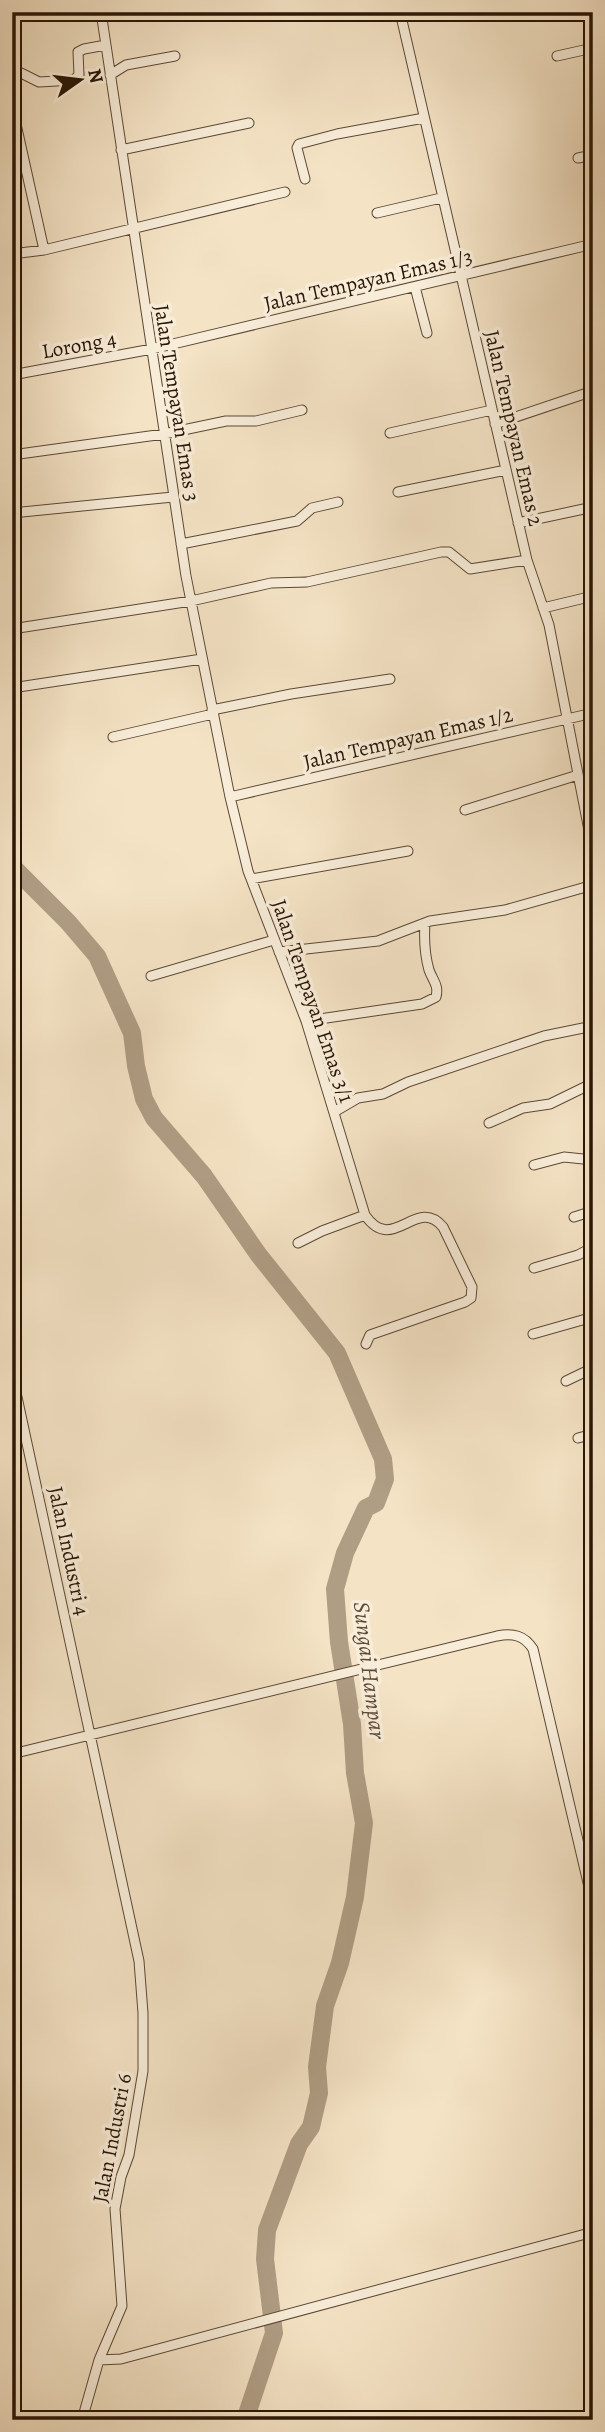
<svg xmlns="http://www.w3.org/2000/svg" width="605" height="2432" viewBox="0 0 605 2432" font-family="Alegreya,serif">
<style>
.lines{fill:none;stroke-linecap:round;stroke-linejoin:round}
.river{stroke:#af9d84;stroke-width:18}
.minor-casing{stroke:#5c4835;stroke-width:11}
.minor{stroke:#f8edd9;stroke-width:9}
.labels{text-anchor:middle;stroke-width:7;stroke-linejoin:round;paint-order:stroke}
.street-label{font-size:21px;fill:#291505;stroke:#f8edd9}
.water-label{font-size:23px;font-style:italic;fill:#5f4b38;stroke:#f8edd9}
</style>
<rect width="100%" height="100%" fill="#f4e3c5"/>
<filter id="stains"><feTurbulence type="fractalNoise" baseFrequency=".00286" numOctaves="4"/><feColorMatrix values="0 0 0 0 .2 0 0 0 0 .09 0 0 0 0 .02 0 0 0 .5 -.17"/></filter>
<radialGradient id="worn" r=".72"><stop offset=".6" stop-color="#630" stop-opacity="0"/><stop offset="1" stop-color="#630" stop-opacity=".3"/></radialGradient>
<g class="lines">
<path class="river" d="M12,866L68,922L97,956L132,1033L136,1066L144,1099L154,1118L204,1176L258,1254L337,1353L383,1459L385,1479L376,1503L366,1508L345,1553L335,1589L339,1642L352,1724L355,1773L364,1823L355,1897L340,1963L325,2006L317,2067L319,2093L311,2127L299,2144L267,2230L265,2259L274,2333L245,2420"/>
<g class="minor-casing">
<path id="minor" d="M101,12L186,576L230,797L248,871L306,1021L365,1215C393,1256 416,1195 443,1227L472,1287L471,1298L465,1302L370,1335L366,1344
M400,12L527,560L549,625L593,851
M400,16L416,12
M557,56L593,48
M21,73L39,82L74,80L79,75L78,52L84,49L106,45
M110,75L126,65L175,56
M12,106L44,250
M121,150L249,123
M578,158L593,155
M305,179L297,148L299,144L337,134L424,118
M377,213L441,198
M12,254L44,250L285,192
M415,287L427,333
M12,375L152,349L593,244
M495,424L593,391
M390,433L492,410
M12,455L164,434L226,421H256L302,410
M398,492L506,470
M12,513L173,497
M518,523L593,507
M181,544L297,521L312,508L338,502
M543,608L593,596
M12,629L191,601L271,583L307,582L441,552H449L470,569L527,560
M12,688L202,659
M212,710L291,694L390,679
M113,737L213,714
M230,797L593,713
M465,810L578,775
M251,879L408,851
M279,952L378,941L430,921L505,910L593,885
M151,976L274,940
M306,1021L422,1004L436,997C439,985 433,981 429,970C425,956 424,938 425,923
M334,1112L358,1098L383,1094L408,1082L544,1036L593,1026
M489,1123L523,1108L550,1104L593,1083
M534,1165L564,1157L593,1160
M574,1217L593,1211
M298,1243L322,1231L365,1215
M534,1268L578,1255L593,1247
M533,1334L593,1317
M12,1374L139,1961L143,2013V2071L129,2155L121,2177L115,2209L122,2306L99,2360L82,2420
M566,1381L593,1368
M578,1438L593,1434
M12,1754L497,1636C513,1633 524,1635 533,1649L593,1904
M99,2360L121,2359L593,2232"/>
</g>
<use href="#minor" class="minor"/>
</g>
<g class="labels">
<g class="street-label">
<text transform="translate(368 280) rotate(-13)" y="7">Jalan Tempayan Emas 1/3</text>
<text transform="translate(79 345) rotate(-10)" y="7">Lorong 4</text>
<text transform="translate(177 403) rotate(81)" y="7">Jalan Tempayan Emas 3</text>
<text transform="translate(514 428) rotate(77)" y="7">Jalan Tempayan Emas 2</text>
<text transform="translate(408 738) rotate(-13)" y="7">Jalan Tempayan Emas 1/2</text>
<text transform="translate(313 1001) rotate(71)" y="7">Jalan Tempayan Emas 3/1</text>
<text transform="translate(69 1551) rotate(78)" y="7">Jalan Industri 4</text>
<text transform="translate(112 2138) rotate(-79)" y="7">Jalan Industri 6</text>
</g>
<g class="water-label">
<text transform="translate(370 1670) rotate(83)" y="8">Sungai Hampar</text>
</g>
</g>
<rect width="605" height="2432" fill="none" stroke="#f4e3c5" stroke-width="42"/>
<rect x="14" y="14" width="577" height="2404" fill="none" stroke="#291505" stroke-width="3.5"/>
<rect x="21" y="21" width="563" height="2390" fill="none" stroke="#291505" stroke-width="2"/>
<g transform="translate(80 80) rotate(76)" stroke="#f8edd9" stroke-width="5" paint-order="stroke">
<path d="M0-5L12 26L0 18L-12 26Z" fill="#291505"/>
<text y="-10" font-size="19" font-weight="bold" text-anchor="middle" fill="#291505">N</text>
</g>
<rect width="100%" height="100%" filter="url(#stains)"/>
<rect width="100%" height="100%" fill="url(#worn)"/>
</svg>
